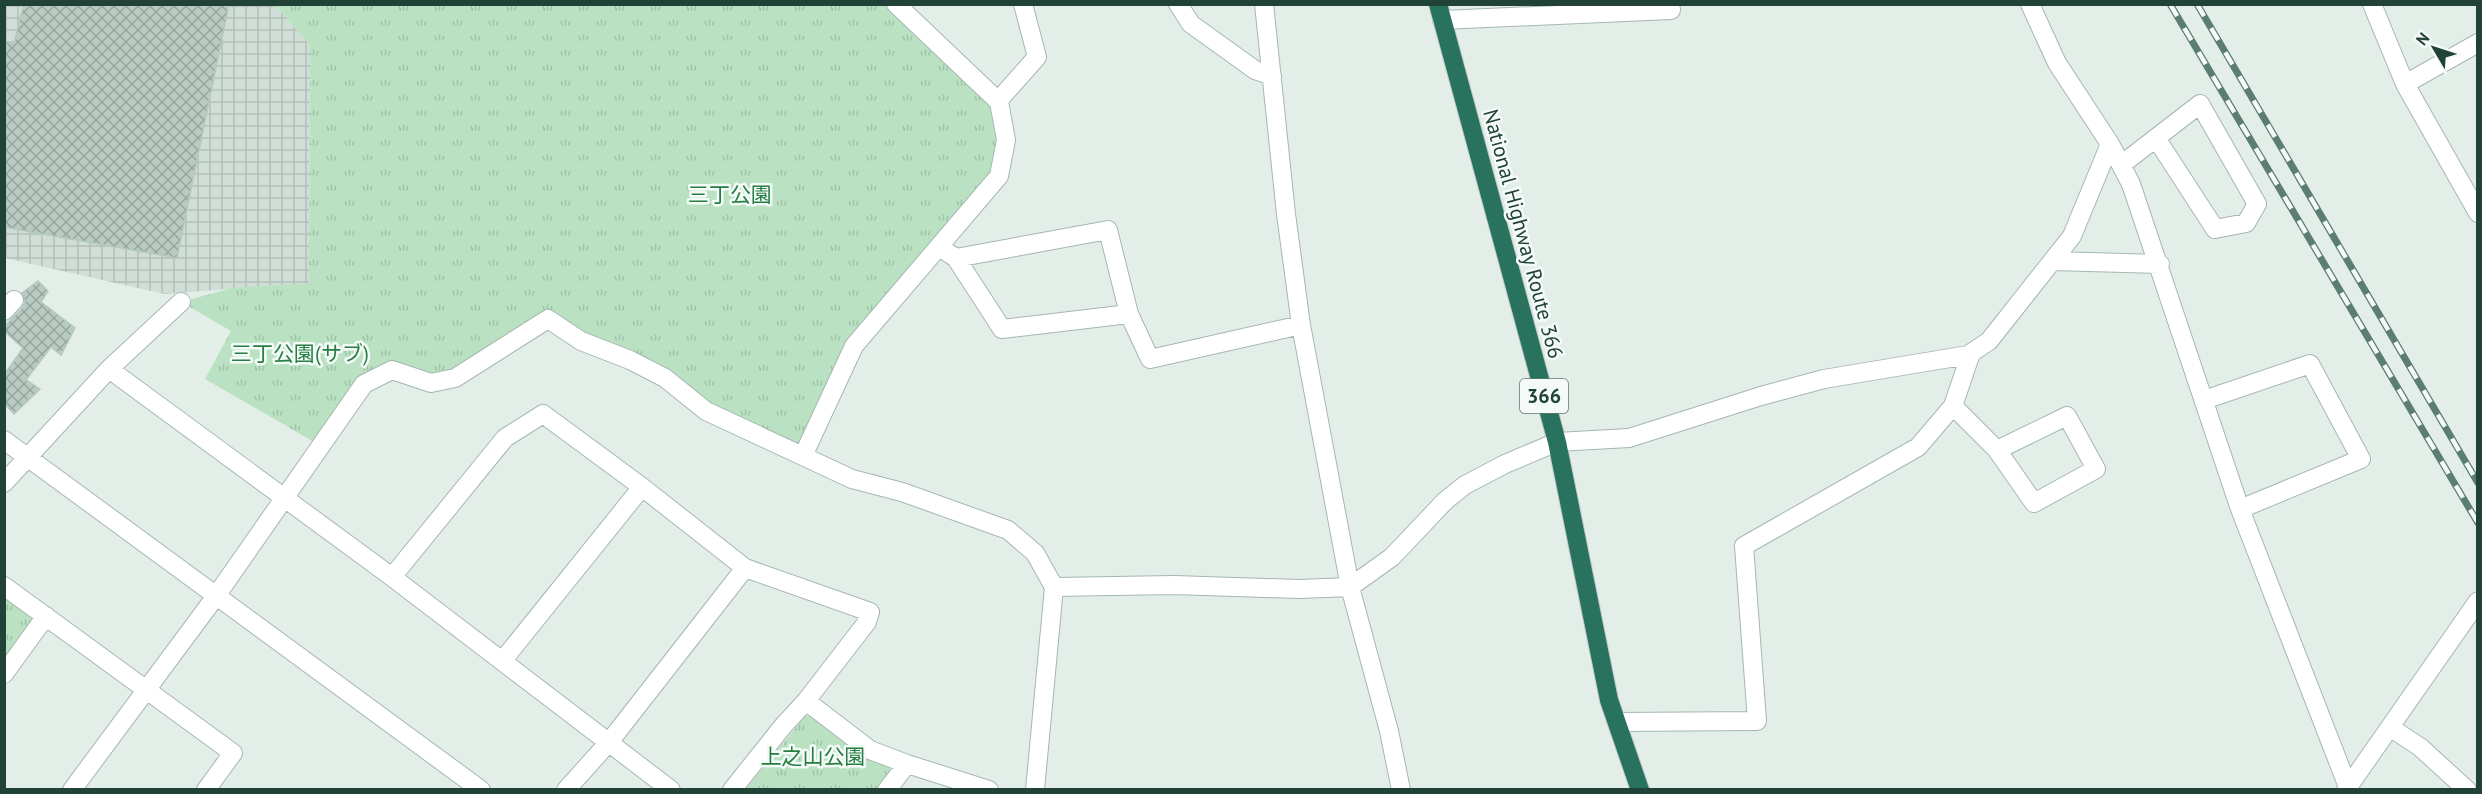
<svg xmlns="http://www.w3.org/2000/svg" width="2482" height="794" viewBox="0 0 2482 794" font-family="'PT Sans','Noto Sans JP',sans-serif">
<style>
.industrial{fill:url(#industrial-grid)}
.park{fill:url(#park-tufts)}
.building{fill:url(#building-cross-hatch);stroke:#b4c9bf;stroke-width:1.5}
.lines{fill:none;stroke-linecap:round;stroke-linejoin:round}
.minor-casing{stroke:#a5b7b0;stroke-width:20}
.highway-casing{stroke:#c1cac7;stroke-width:20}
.minor{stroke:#fff;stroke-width:18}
.highway{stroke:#29725e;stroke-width:18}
.rail-casing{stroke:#5b7d72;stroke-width:7}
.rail{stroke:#f4faf7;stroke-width:4.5;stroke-dasharray:14;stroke-linecap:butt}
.labels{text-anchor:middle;stroke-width:5;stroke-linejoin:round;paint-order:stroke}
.shield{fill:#f4faf7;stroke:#607971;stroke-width:1.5}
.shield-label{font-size:20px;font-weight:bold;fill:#204237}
.park-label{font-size:21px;fill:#267e42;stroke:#f4faf7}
.street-label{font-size:21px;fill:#204237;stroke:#f4faf7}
</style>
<defs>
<pattern id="industrial-grid" width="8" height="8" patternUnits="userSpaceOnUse" patternTransform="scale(1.5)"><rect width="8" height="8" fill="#d1ded7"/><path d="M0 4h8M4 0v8" fill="none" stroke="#b3c0b9"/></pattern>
<pattern id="park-tufts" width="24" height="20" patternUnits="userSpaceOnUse" patternTransform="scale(1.5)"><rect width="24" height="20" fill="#bae2c2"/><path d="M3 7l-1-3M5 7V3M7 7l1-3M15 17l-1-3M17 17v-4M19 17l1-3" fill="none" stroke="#a0c3a7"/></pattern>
<pattern id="building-cross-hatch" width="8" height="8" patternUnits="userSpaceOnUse" patternTransform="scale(1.5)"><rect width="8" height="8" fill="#b8cac1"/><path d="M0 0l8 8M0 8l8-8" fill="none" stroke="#95a69e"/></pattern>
</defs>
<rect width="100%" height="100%" fill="#e3eee9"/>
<path class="industrial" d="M5,5H275L310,45L309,283L164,294L5,258Z"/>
<path class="park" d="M275,5H896L998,101L999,176L854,346L803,456L548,319L455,378L392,370L364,384L321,446L205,379L231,331L181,302L232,288L309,283L310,45Z
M5,586L46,616L5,674Z
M805,716H815L861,757L890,765L889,774L877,789L745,790Z"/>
<path class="building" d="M24,4H229L177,258L4,227V41L14,43Z
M38,281L48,291L41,302L75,328L61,355L51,347L26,380L40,389L14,414L4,403V375L23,348L4,331V327L23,307L25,302L22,293Z"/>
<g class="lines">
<g class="minor-casing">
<path id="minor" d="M1178,4L1191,24L1255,70L1272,76
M1264,4L1286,214L1301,325L1350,587L1389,731L1401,790
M2030,4L2057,63L2110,144L2131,184L2240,509L2348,787
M2372,4L2405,84L2478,213
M1442,20L1671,10L1670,4
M2405,84L2478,43
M998,101L1037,57L1023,4
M2121,165L2200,104L2257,204L2246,223L2215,229L2156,138
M939,247L956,258L1002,329L1129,314L1150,359L1301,325
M956,258L1108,230L1129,314
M2053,261L2160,264
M4,311L14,300
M1971,353L1953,406L1997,450L2034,503L2096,469L2067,416L1997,450
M109,369L392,577L671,790
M2204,400L2310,364L2361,459L2240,509
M4,440L481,790
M803,456L854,346L999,176L1006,140L999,102L896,4
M4,483L109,369L181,302
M392,577L505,438L543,414L642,487
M4,586L233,753L206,790
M1054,587L1174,585L1299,589L1350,587L1392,557L1445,501L1465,485L1505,464L1557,442L1629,438L1761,396L1824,379L1968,355L1989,341L2072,236L2110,144
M503,660L642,487L745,568L870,612L867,622L806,701L783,726L732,790
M4,674L46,616
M806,701L870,750L907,764L989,790
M1617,722L1757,721L1744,546L1918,447L1953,406
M2391,728L2420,747L2467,790
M72,790L216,596L364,384L392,370L431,383L455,378L548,319L581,341L630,360L665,378L706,411L852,479L902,492L1008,530L1035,553L1054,587L1035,790
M566,790L610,741L745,568
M887,790L907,764
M2346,790L2478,601"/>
</g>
<g class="highway-casing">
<path id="highway" d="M1438,4L1557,442L1609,700L1640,790"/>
</g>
<use href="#minor" class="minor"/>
<use href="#highway" class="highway"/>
<g class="rail-casing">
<path id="rail" d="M2170,4L2478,523
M2197,4L2478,483"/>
</g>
<use href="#rail" class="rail"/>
</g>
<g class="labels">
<rect class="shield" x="1520" y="379" width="48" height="34" rx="4.5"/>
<g class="shield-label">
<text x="1544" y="403">366</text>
</g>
<g class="park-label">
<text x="730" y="202">三丁公園</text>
<text x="300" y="361">三丁公園(サブ)</text>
<text x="813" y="764">上之山公園</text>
</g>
<g class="street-label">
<text transform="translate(1523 234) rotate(75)" y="7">National Highway Route 366</text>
</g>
</g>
<rect width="2482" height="794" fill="none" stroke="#204237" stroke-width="12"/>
<g transform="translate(2434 48) rotate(309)" stroke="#f4faf7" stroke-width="4.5" paint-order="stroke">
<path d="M0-4.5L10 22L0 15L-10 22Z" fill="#204237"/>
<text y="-9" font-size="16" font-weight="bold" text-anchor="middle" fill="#204237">N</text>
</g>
</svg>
